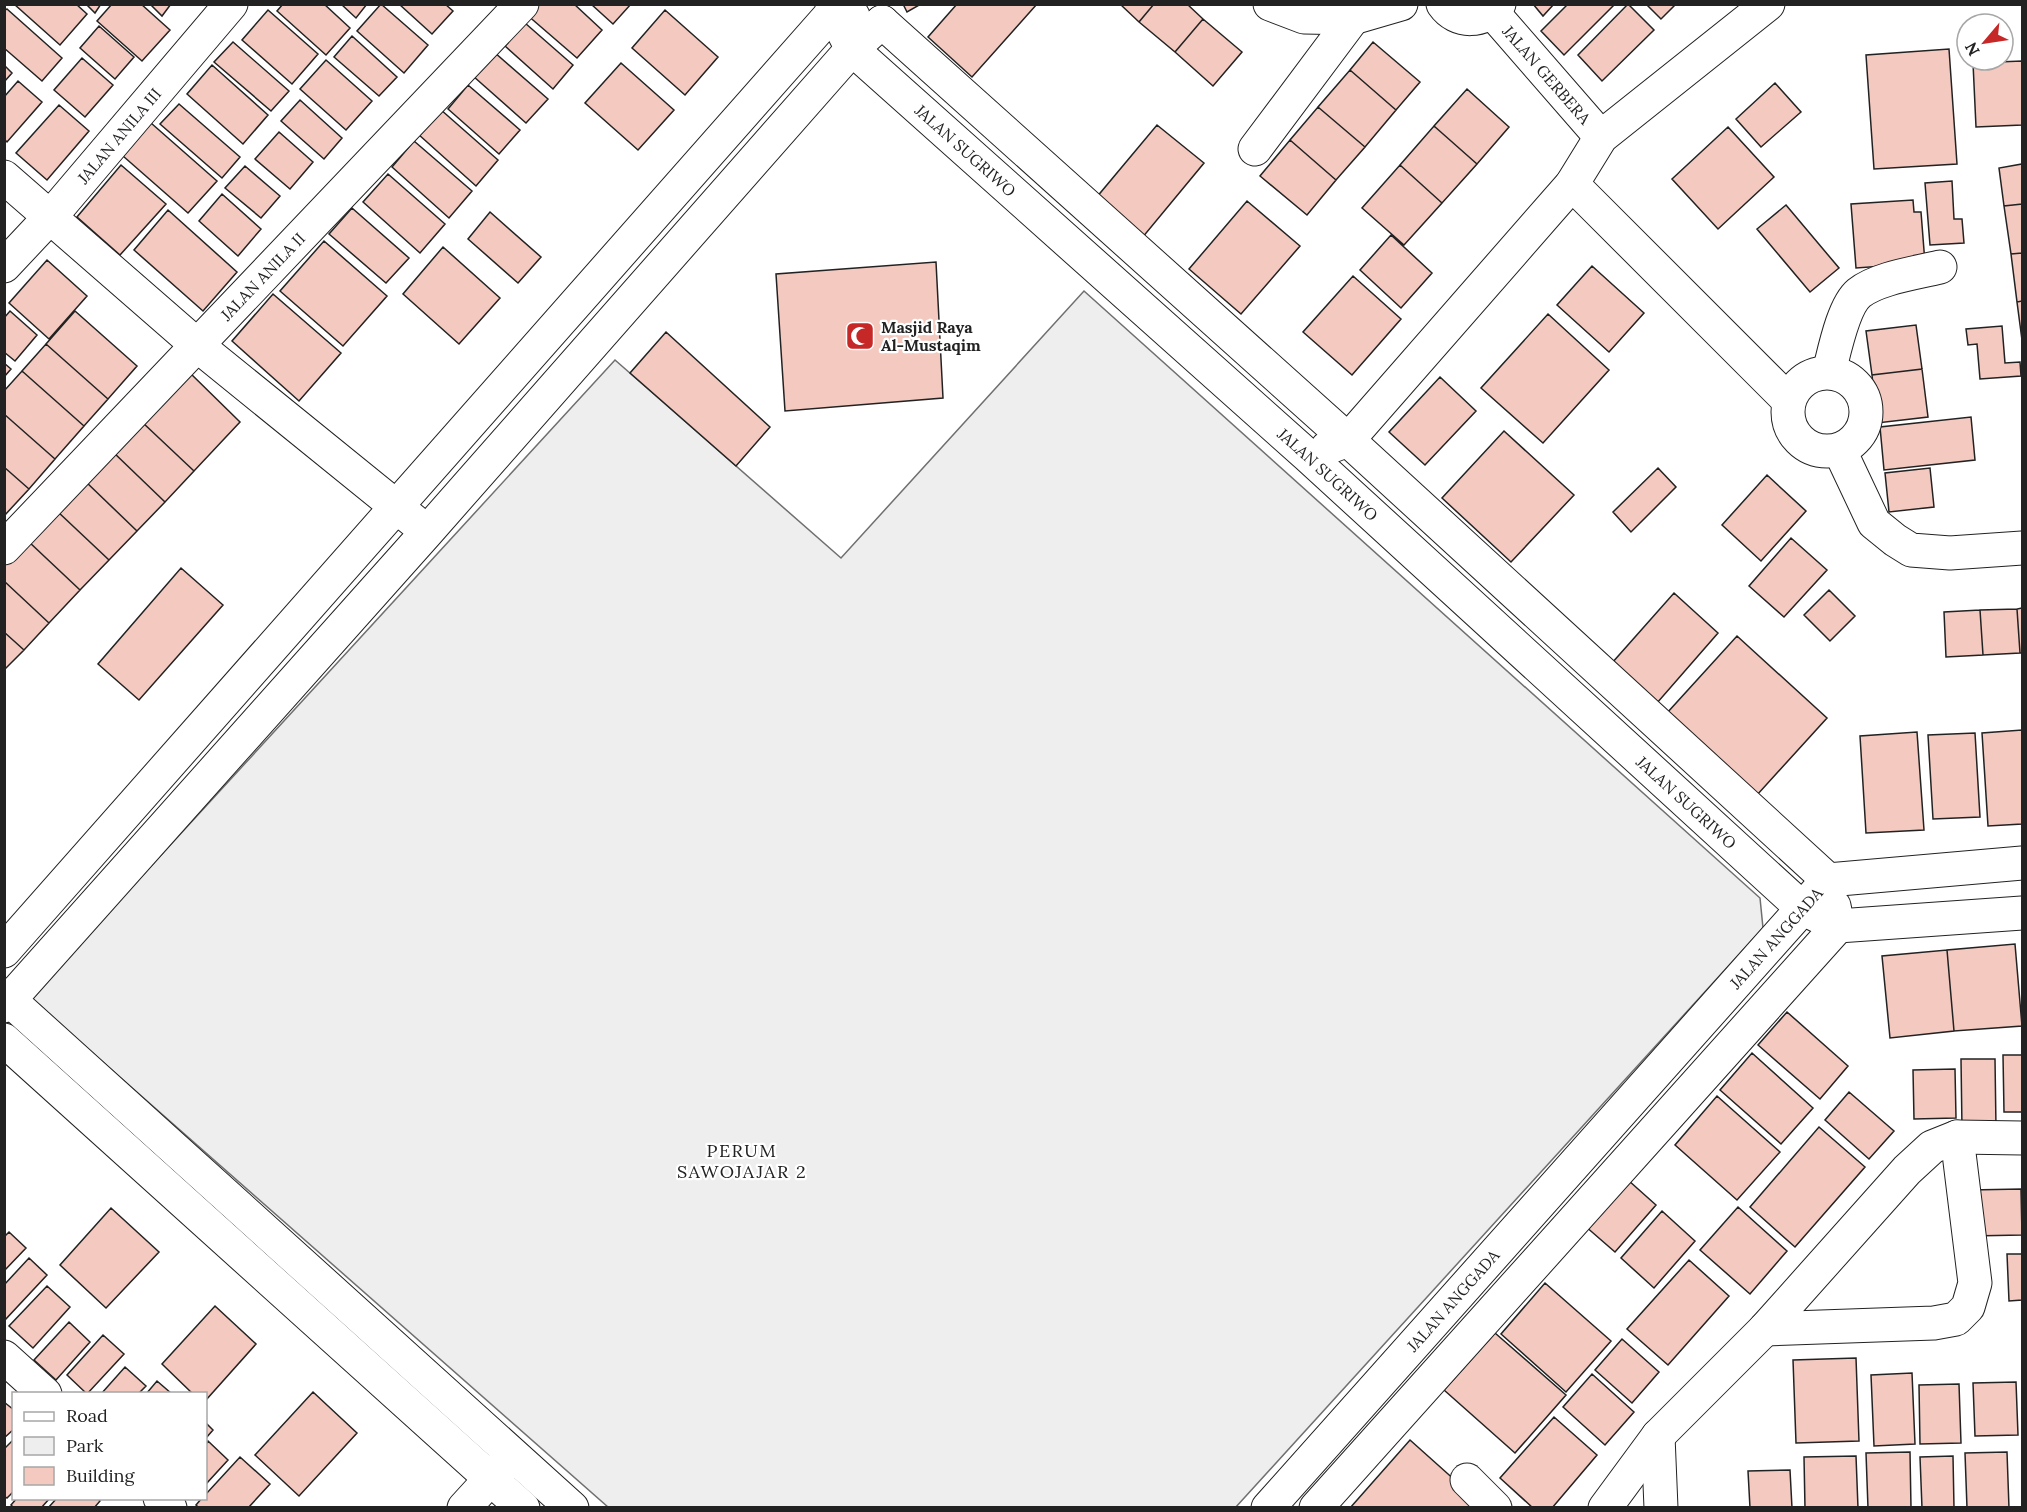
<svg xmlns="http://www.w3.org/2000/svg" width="2027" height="1512" viewBox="0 0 2027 1512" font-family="Lora,serif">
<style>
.green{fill:#eee;stroke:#6f6f6f;stroke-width:1.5}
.building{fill:#f3c9c0;stroke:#222;stroke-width:1.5}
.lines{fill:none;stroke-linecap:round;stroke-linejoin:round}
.minor-casing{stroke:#222;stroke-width:35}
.minor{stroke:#fff;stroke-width:33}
.labels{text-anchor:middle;stroke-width:4.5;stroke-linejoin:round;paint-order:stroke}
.street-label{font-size:16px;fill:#222;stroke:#fff}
.poi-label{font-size:16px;font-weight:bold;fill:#222;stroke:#fff;text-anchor:start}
.neighbourhood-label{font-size:18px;letter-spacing:1.5px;fill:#222;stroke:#fff}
</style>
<rect width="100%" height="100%" fill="#fff"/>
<path class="green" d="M1084,291L1760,898L1763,928L1235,1508L608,1507L30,998L615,360L841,558Z"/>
<path class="building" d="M14,4H76L87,14L60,45Z
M86,4H101L95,13Z
M112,4H141L170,30L142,61L97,21Z
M150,4H171L162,16Z
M283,4H324L350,28L326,55L277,11Z
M341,4H367L356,18Z
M381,4L428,45L404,73L357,31Z
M399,4H445L453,11L432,34Z
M535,4H574L602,30L577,58L526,14Z
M591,4H631L613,24Z
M903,4H921L907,12Z
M957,4H1037L972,77L928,37Z
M1120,4H1154L1139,22Z
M1154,4H1187L1203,19L1175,52L1139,22Z
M1533,4H1554L1543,16Z
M1568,4H1615L1564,55L1541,31Z
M1628,4L1654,30L1602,81L1578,55Z
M1646,4H1676L1661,19Z
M7,9L62,58L42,81L4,48V11Z
M268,10L318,54L292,84L242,40Z
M665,10L718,57L685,95L632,48Z
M1203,19L1242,52L1213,86L1175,52Z
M525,23L573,65L553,89L505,46Z
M99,26L134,57L115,79L80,48Z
M352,36L397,77L379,96L334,57Z
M233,42L289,91L271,111L214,62Z
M1373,42L1420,82L1396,110L1350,70Z
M1949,49L1957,164L1874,169L1866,55Z
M494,52L548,99L526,123L473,76Z
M82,58L113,85L85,117L54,90Z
M326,60L372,101L346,130L300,89Z
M2022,61V125L1976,127L1973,63Z
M621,63L674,110L638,150L585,103Z
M4,65L12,73L4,82Z
M212,65L268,115L243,144L187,94Z
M1350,70L1396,110L1365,147L1318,107Z
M18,81L42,102L7,142L4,139V97Z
M1775,83L1801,112L1761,147L1736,119Z
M468,85L520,130L499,154L448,109Z
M1467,89L1509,127L1477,164L1434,126Z
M300,100L342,138L324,159L281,121Z
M179,104L240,157L222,178L160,124Z
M59,105L89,131L47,180L16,153Z
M1318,107L1365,147L1336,180L1290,140Z
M440,109L498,160L476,186L418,134Z
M151,123L217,181L188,213L123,156Z
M1157,125L1204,163L1142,238L1096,198Z
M1434,126L1477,164L1442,203L1400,165Z
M1728,127L1774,177L1718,229L1672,179Z
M279,132L313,162L290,189L255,159Z
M1290,140L1336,180L1307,215L1260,176Z
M414,141L472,191L449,218L392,167Z
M2022,164V204L2004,206L1999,168Z
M121,165L166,204L120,255L77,217Z
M1400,165L1442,203L1404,245L1362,208Z
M245,166L280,196L261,218L225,188Z
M388,174L445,224L420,253L363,202Z
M1952,181L1954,219H1962L1964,243L1930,245L1925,183Z
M222,194L261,229L238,256L199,221Z
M1913,200L1914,212H1921L1925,263L1856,268L1851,204Z
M1247,201L1300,246L1241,314L1189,269Z
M2022,204V253L2011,254L2004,206Z
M1786,205L1839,268L1810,292L1757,229Z
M352,208L409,258L386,283L329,234Z
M168,210L237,272L203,311L134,250Z
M490,212L541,257L518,283L468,239Z
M1391,235L1432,273L1401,308L1360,270Z
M324,241L387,296L343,346L280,291Z
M443,247L500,298L459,344L403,294Z
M2022,253V301L2017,302L2011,254Z
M47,260L87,296L49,339L9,303Z
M936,262L943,398L785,411L776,274Z
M1592,266L1644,313L1609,352L1557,305Z
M1353,276L1401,319L1352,375L1303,332Z
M273,294L341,353L299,401L232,341Z
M2022,301V340L2017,302Z
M10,311L37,335L15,361L4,352V318Z
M75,311L137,366L108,399L46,344Z
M1548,314L1609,370L1543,443L1481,388Z
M1916,325L1922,369L1872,375L1866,331Z
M2002,326L2005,363L2020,362L2021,376L1980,379L1977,344L1968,345L1966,329Z
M666,332L770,427L736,466L630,373Z
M46,344L108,399L84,426L22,371Z
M4,363L11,369L4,377Z
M1922,369L1928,417L1877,423L1872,375Z
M22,371L84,426L55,459L4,414V391Z
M189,372L240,422L194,471L142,422Z
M1440,377L1476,411L1425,465L1389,432Z
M4,414L55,459L29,489L4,467Z
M1971,417L1975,460L1884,470L1880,427Z
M142,422L194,471L165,502L112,451Z
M1504,431L1574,495L1511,562L1442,498Z
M112,451L165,502L137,531L85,481Z
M4,467L29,489L4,516Z
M1658,468L1676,487L1631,532L1613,512Z
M1930,468L1934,507L1889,512L1885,473Z
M1767,475L1806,511L1761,561L1722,525Z
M85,481L137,531L109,560L57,511Z
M57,511L109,560L80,590L28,541Z
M1791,538L1827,570L1784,617L1749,586Z
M28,541L80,590L49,623L4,581V565Z
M181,568L223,605L139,700L98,664Z
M4,581L49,623L24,650L4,632Z
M1829,590L1855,616L1830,641L1804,615Z
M1674,593L1718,633L1657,703L1612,663Z
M2022,608V653H2020L2017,609Z
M2017,609L2020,653L1983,655L1980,610Z
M1980,610L1983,655L1946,657L1944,612Z
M4,632L24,650L4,670Z
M1737,636L1827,718L1757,795L1667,713Z
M2022,730V824L1988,826L1982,733Z
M1917,732L1924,830L1866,833L1860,736Z
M1975,733L1980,817L1933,819L1928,735Z
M2015,944L2022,1026L1954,1031L1947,950Z
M1947,950L1954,1031L1890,1038L1882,956Z
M1787,1012L1848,1066L1820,1099L1758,1045Z
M1752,1053L1813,1108L1781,1144L1720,1090Z
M2003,1055H2022V1112H2004Z
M1961,1059H1995L1996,1128L1962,1129Z
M1955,1069L1956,1118L1914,1119L1913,1070Z
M1849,1092L1894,1131L1869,1159L1825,1120Z
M1717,1096L1780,1152L1737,1200L1675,1145Z
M1819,1127L1865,1167L1795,1247L1750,1207Z
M1619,1172L1656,1205L1615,1252L1577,1219Z
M2021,1189L2022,1235L1971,1236L1970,1190Z
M1738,1207L1787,1251L1750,1294L1700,1250Z
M111,1208L159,1252L106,1308L60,1265Z
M1662,1211L1695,1241L1654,1288L1621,1258Z
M9,1232L26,1248L4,1271V1237Z
M2007,1254H2022V1300L2009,1301Z
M29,1258L47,1275L4,1321V1285Z
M1689,1260L1729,1296L1668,1365L1627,1329Z
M1545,1283L1611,1341L1566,1392L1501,1334Z
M47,1286L70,1307L33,1348L9,1326Z
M215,1306L256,1344L206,1400V1394H193L162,1364Z
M69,1322L90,1342L56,1380L34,1360Z
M1495,1333L1566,1395L1515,1453L1444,1390Z
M103,1335L124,1354L87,1394L67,1375Z
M1622,1339L1659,1372L1632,1403L1595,1370Z
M1856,1358L1859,1441L1796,1443L1793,1360Z
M125,1367L146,1386L138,1394H101Z
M1912,1373L1915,1444L1874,1446L1871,1375Z
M1592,1374L1634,1412L1605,1445L1563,1407Z
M157,1381L172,1394H146Z
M2016,1382L2018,1435L1975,1436L1973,1383Z
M1959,1384L1961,1443L1920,1444L1919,1385Z
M313,1392L357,1433L299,1496L255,1455Z
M4,1402L14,1410V1429L4,1438Z
M1554,1417L1597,1455L1552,1508H1533L1500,1478Z
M206,1423L213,1430L206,1438Z
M14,1439V1491L7,1498L4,1496V1449Z
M1410,1440L1476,1499L1468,1508H1350Z
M208,1441L228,1460L206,1484V1444Z
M1910,1452L1911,1508H1868L1866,1453Z
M2007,1452L2009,1508H1967L1965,1453Z
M1856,1456L1858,1508H1805L1804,1457Z
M1953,1456L1954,1508H1922L1920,1457Z
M240,1457L270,1484L248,1508H199L196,1505L202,1498H206V1494Z
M1790,1470L1792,1508H1750L1748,1471Z
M17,1498H50L41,1508H14L11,1505Z
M57,1498H98L100,1501L94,1508H48Z"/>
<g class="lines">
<g class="minor-casing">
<g id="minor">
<path id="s1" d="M832,4L833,12L852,49L1308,456L1802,908L1838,926L2022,913"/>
<path d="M1270,4L1304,17L1353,18L1401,4"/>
<path d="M1443,4C1457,24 1484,23 1499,4"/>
<path id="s2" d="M1493,13L1601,137"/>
<path d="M882,22L1348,440L1828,880"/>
<path d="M1255,149L1353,18"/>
<path d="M4,177L198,346L414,521"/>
<path d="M1572,184L1789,401"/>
<path id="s3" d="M4,266L51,216L231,4"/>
<path d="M1829,372C1834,353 1843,306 1859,293C1878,278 1916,273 1940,267"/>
<circle cx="1827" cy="412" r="39"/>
<path d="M1327,448L1348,440L1572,184L1601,137L1768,4"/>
<path d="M1840,451L1874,523L1895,540L1911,550L1950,553L2022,548"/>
<path id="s4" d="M4,548L522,4"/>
<path d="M1828,880L2022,863"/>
<path d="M4,951L833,12L853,16"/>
<path d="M4,995L572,1508"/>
<path d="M4,1006L427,532L852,49L882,22"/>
<path d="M4,1040L523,1508"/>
<path d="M1765,1329L1934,1323L1956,1319L1968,1307L1975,1283L1957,1137"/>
<path d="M4,1357L45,1394"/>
<path d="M1658,1436L1661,1508"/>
<path d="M1467,1480L1495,1508"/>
<path d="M160,1498L170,1508"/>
<path d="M464,1508L506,1462"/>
<path id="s5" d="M1268,1508L1817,892"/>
<path d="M1316,1508L1838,926L1834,906"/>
<path d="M1605,1508L1658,1436L1765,1329L1907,1170L1932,1147L1957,1137L2022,1138"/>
</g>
</g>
<use href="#minor" class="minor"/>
</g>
<defs>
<g id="mosque-square" transform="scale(1.5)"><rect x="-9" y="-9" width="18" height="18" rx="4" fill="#c62828" stroke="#fff"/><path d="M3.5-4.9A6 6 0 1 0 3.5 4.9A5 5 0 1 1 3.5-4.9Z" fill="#fff"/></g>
</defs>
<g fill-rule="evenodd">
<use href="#mosque-square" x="860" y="336"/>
</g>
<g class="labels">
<g class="street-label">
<text dy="6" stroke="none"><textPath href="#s2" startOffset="82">JALAN GERBERA</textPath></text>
<text dy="6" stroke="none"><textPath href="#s3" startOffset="174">JALAN ANILA III</textPath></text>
<text dy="6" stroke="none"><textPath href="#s1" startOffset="202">JALAN SUGRIWO</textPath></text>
<text dy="6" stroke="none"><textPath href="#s4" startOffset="375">JALAN ANILA II</textPath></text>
<text dy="6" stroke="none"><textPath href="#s1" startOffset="688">JALAN SUGRIWO</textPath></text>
<text dy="6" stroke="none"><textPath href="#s1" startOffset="1174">JALAN SUGRIWO</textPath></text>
<text transform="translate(1776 938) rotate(-48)" y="6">JALAN ANGGADA</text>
<text dy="6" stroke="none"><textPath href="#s5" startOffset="278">JALAN ANGGADA</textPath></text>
</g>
<g class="poi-label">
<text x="881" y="333">Masjid Raya<tspan x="881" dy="18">Al-Mustaqim</tspan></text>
</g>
<g class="neighbourhood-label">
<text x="742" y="1157">PERUM<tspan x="742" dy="21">SAWOJAJAR 2</tspan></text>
</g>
</g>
<rect width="2027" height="1512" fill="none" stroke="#222222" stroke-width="12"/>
<rect x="12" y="1392" width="195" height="108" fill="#ffffff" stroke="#a7a7a7" stroke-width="1.5"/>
<rect x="24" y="1412" width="30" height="9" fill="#ffffff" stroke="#a7a7a7" stroke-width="1.5"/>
<text x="66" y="1422" font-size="18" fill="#222222">Road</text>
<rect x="24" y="1437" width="30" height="18" fill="#eeeeee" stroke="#a7a7a7" stroke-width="1.5"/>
<text x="66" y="1452" font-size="18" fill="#222222">Park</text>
<rect x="24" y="1467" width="30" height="18" fill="#f3c9c0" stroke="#a7a7a7" stroke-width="1.5"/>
<text x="66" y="1482" font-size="18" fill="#222222">Building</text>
<g transform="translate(1985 42) rotate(241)"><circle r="28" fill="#ffffff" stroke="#a7a7a7" stroke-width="1.5"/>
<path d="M0-4.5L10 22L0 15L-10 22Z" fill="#c62828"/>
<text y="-9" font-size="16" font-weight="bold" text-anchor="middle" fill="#222222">N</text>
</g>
</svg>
